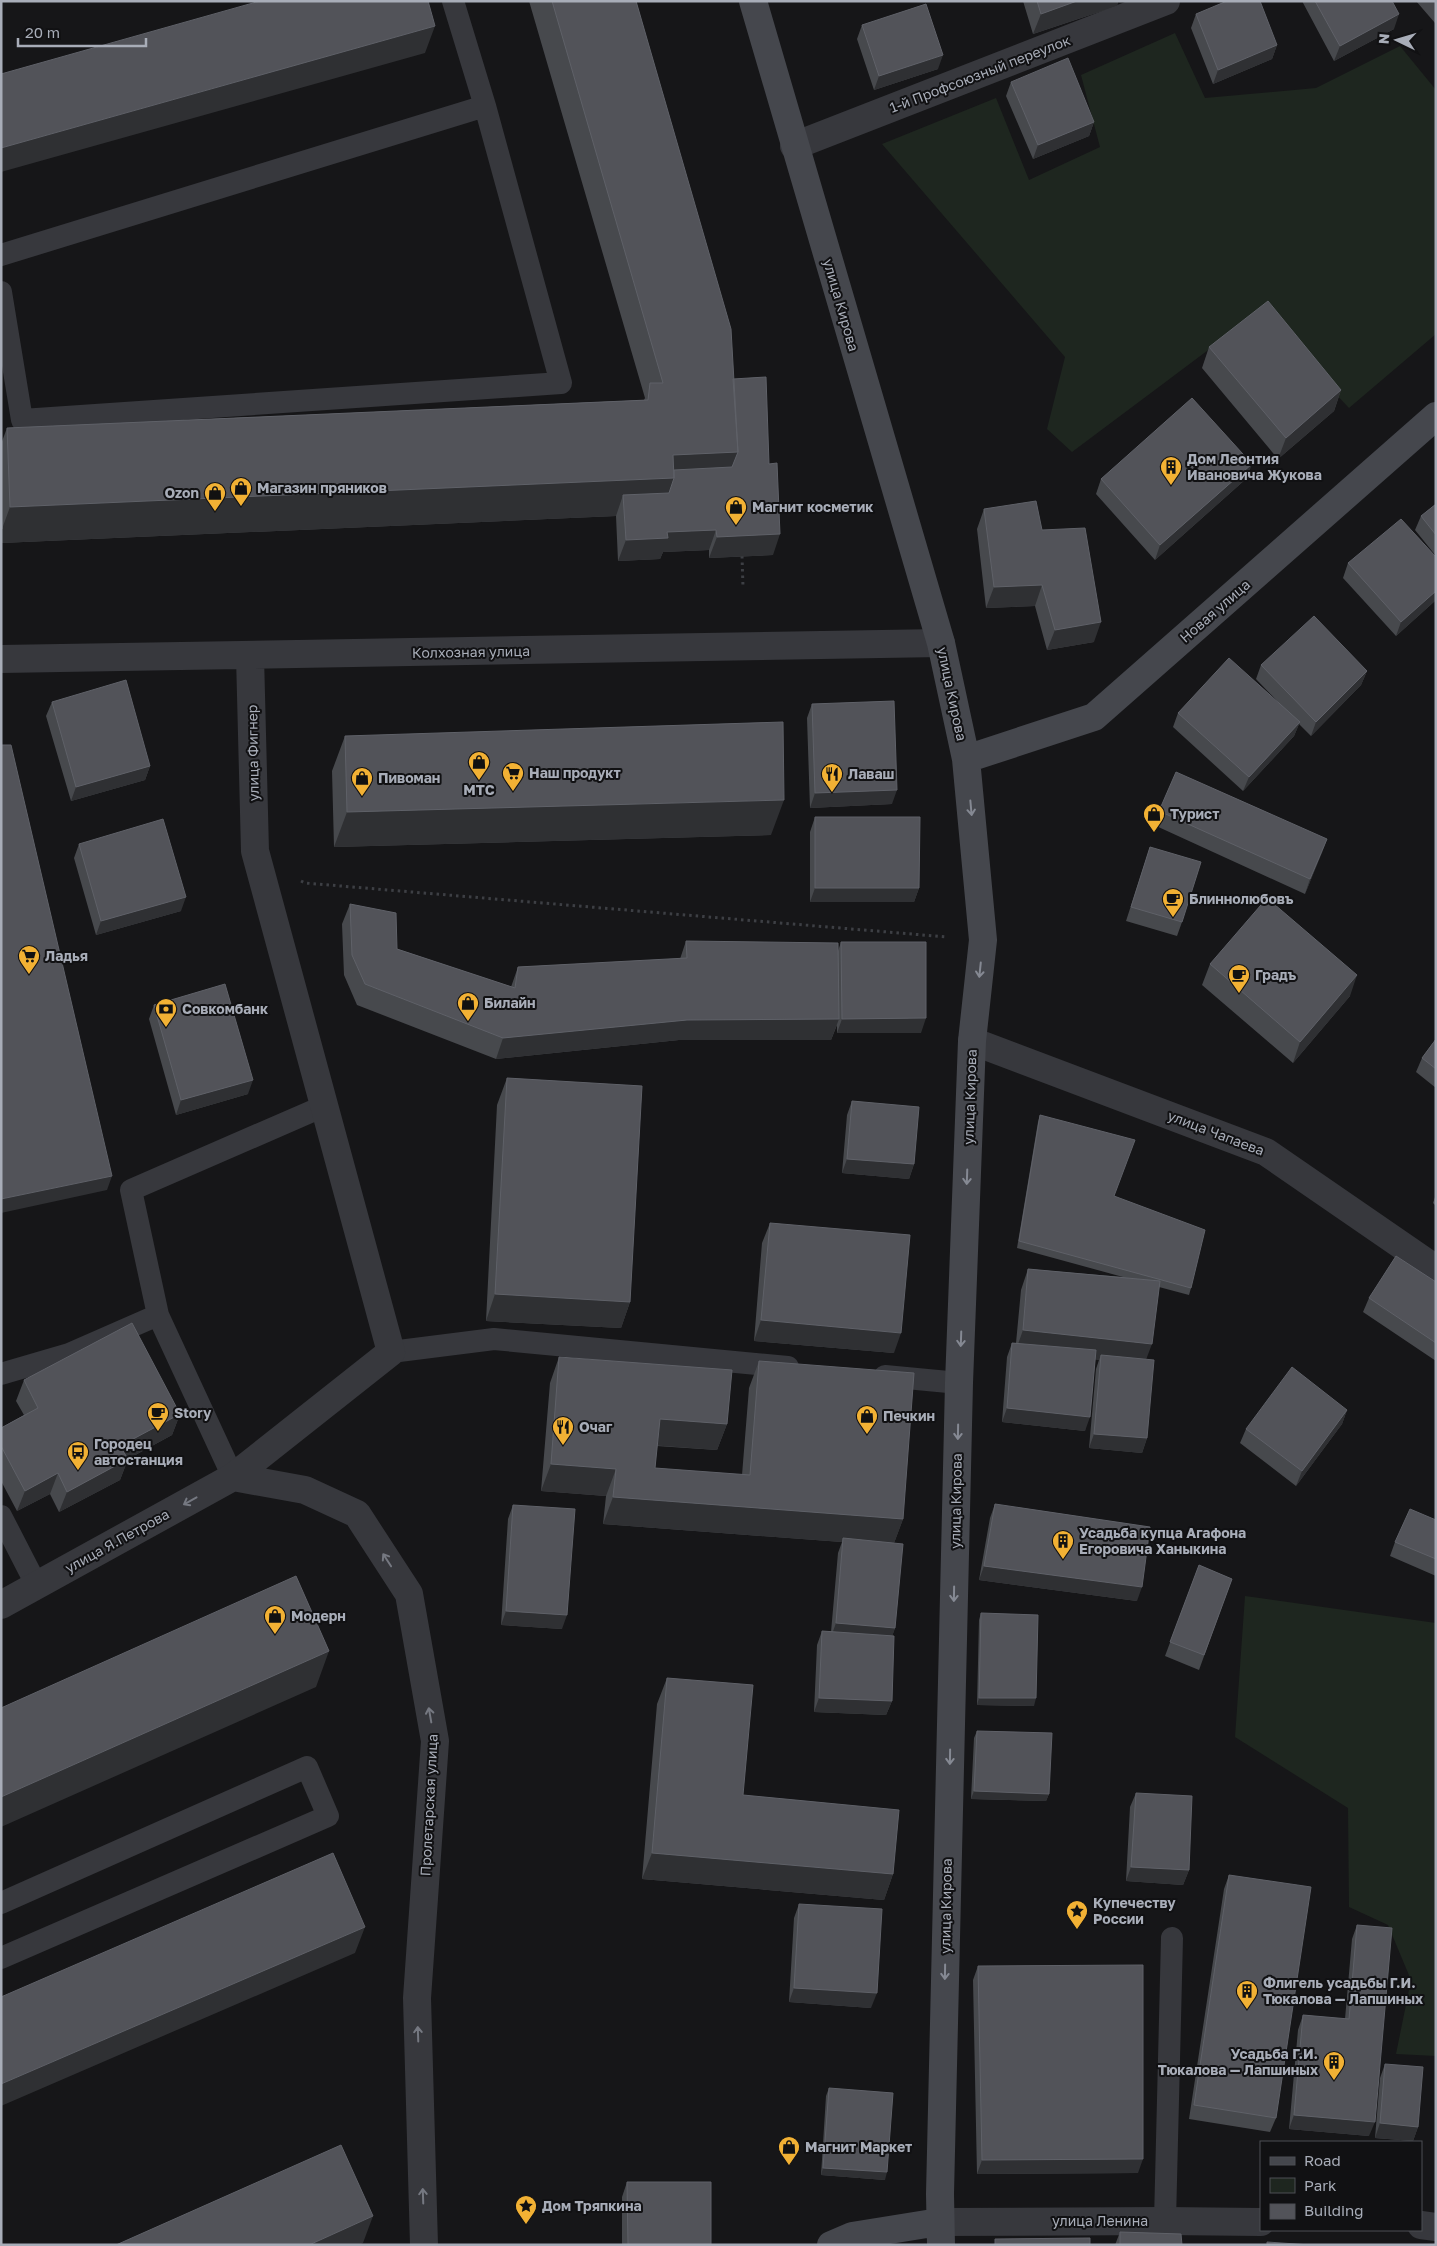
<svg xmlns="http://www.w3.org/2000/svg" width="1437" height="2246" viewBox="0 0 1437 2246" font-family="'Golos Text',sans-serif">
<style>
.green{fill:#1e261f}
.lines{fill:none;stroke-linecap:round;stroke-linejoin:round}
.path{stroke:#3d3f44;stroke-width:3;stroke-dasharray:2.5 4;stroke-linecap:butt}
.lane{stroke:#37383d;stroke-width:22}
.street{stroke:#37383d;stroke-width:28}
.secondary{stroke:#45474d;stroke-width:28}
.wall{fill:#47494d}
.shaded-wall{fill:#2f3033}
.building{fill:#525359;stroke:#5f6168}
.oneway{stroke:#858993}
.oneway2{stroke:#757881}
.labels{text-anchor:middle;stroke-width:4;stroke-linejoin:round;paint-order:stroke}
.street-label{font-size:14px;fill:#a8adb8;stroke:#111113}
.poi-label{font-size:14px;font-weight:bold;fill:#a8adb8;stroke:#111113;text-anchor:start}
</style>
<rect width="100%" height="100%" fill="#161618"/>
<path class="green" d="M1175,33L1205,98L1316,88L1400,46L1436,90V334L1349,408L1259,312L1072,452L1047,429L1065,357L882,144L996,98L1029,180L1100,147L1081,75Z
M1245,1596L1436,1623V2056L1396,2054L1411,1980L1388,1925L1349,1907L1348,1808L1235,1737Z"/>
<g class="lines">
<path class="path" d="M742,556L743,587
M301,881L305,883L947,937"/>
<path class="lane" d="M1,255L485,106L453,1
M1,292L22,420L561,383L485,106
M158,1315L233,1477
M391,1352L494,1339L788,1367
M1,1374L69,1354L158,1315L131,1190L324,1106
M885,1376L959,1383
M1,1516L37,1586
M1,1903L307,1767L328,1816L1,1958
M1165,2221L1172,1938"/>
<path class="street" d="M794,146L1166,1
M1,659L941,643
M972,1041L1266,1152L1436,1269
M233,1477L305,1490L357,1514L409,1594L435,1741L417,1998L424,2245
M1,1605L233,1477L391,1352L255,851L250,656
M939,2222L1165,2221L1261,2222
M1421,2225L1436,2227"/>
<path class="secondary" d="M753,1L941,643L966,759L983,940L972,1041L959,1383L940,2194L941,2245
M966,759L1094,717L1436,416
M831,2245L852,2236L939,2222"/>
</g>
<path class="wall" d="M529,1H636L733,379L773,555L709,558V550L663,552L660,559L618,561L616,516L1,543V444L7,428L644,400L645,398Z
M1023,1H1118L1117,6L1033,34Z
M1302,1H1392L1394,29L1334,61Z
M1416,1H1436V22L1435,23Z
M1196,14L1277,45L1272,59L1213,84L1191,28Z
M862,25L938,69L874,90L857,39Z
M1011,82L1094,122L1089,136L1033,159L1006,96Z
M1209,347L1341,390L1334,411L1278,459L1202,368Z
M1247,478L1155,560L1096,494L1101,479Z
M1436,504V556L1415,530L1421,516Z
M984,509L1094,642L1047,650L1035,606L986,608L977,529Z
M1436,557V600L1396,636L1343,578L1348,563Z
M1261,665L1367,671L1361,685L1311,736L1299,724L1294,736L1243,791L1173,727L1178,713L1281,705L1256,679Z
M52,702L150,766L145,780L71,801L46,716Z
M812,704L892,804L810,808L807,718Z
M345,736L771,835L334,847L332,771Z
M1159,811L1327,839L1305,894L1154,825Z
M815,817L919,888L914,902H810V832Z
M79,844L181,911L96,935L74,858Z
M1150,847L1182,922L1177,936L1126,921Z
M350,904L397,949L511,987L518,967L680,959L686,941L838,951L841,942L921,1033H837V1025L831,1040H679L496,1059L357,1005L344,975L342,924Z
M1210,964L1350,996L1293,1063L1202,985Z
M154,1005L248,1094L176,1115L149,1019Z
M1436,1039V1088L1416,1072L1422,1058Z
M507,1078L630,1302L621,1328L486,1321L497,1105Z
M852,1101L914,1164L909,1179L842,1173L847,1115Z
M1040,1115L1114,1196L1191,1288L1189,1295L1159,1287L1146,1359L1147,1438L1142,1453L1089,1448L1096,1369L1099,1360L1095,1359L1085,1431L1002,1422L1007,1357L1012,1343H1016L1021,1290L1028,1269L1123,1277L1017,1248L1038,1122Z
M1436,1194V1206L1433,1203Z
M770,1223L894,1353L754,1341L762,1243Z
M1436,1282V1361L1363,1312L1369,1298Z
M559,1357L727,1424L717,1450L657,1446L655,1468L742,1475L749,1388L759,1361L903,1519L894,1543L895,1628L892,1636V1701L886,1715L814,1712L817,1645L822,1631L831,1632L838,1553L842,1542L603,1524L606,1496L541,1491L550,1383Z
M24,1380L180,1414L172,1435L128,1459L120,1480L59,1512L50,1494L17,1511L1,1481V1428L24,1415L16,1401Z
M1347,1410L1342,1424L1296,1486L1240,1443L1246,1429Z
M995,1504L1137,1601L979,1580L990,1518Z
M513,1505L562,1629L501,1625L508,1519Z
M1436,1520V1576L1390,1556L1395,1542Z
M1199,1565L1232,1579L1199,1670L1165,1656Z
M981,1613L1034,1706L977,1705L979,1620Z
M667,1678L743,1795L893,1874L884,1900L642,1879L657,1704Z
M977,1731L1049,1794L1046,1801L971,1799L974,1738Z
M1136,1793L1189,1870L1183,1885L1126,1881L1130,1807Z
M1229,1875L1276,2118L1270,2132L1189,2119L1224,1889Z
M799,1904L871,2008L789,2002L794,1918Z
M1357,1925L1369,2136L1289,2129L1298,2030L1303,2015L1345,2019L1352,1939Z
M978,1966L1138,2173L977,2174L973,1980Z
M1385,2064L1418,2127L1413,2141L1375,2138L1380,2078Z
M829,2088L885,2180L821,2175L826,2096Z
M627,2182L711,2245H622V2197Z
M1120,2232L1182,2245H1115Z"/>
<path class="shaded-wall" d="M1077,1H1118L1117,6L1033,34L1041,14Z
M1399,14L1394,29L1334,61L1340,46Z
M435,26L425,53L1,172V148Z
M1277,45L1272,59L1213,84L1218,70Z
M943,55L938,69L874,90L879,76Z
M1094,122L1089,136L1033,159L1038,145Z
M1341,390L1334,411L1278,459L1286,438Z
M738,452L725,488L661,514L623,495L616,516L1,543V529H2L10,507L673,455Z
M1252,464L1247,478L1155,560L1160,545Z
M716,530L709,550L663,552L660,559L618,561L626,540L667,532Z
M780,534L773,555L709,558L717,537Z
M1042,585L1035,606L986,608L994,587Z
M1436,591V600L1396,636L1401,622Z
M1101,622L1094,642L1047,650L1055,630Z
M1367,671L1361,685L1311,736L1316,722Z
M1300,722L1294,736L1243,791L1249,777Z
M150,766L145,780L71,801L76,787Z
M897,790L892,804L810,808L815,793Z
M784,800L771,835L334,847L347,812Z
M1327,839L1322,853L1305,894L1310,879Z
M815,888H919L914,902H810Z
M186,897L181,911L96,935L101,921Z
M1357,975L1350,996L1293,1063L1300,1042Z
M926,1018L921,1033H837L842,1019Z
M839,1019L831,1040H679L496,1059L503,1038L687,1020Z
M253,1080L248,1094L176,1115L181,1100Z
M847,1159L914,1164L909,1179L842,1173Z
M112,1176L107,1190L1,1213V1199Z
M495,1294L630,1302L621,1328L486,1321Z
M761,1320L901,1333L894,1353L754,1341Z
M1023,1330L1152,1344L1144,1365L1101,1355L1099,1360L1016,1350Z
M1007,1408L1090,1417L1085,1431L1002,1422Z
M1347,1410L1342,1424L1296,1486L1302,1471Z
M180,1414L172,1435L113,1467L120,1446Z
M660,1419L727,1424L717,1450L650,1445Z
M1094,1434L1147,1438L1142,1453L1089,1448Z
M128,1459L120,1480L59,1512L67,1492Z
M551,1464L616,1469L606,1496L541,1491Z
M58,1473L50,1494L17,1511L25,1491Z
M613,1497L903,1519L893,1546L843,1538L842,1542L603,1524Z
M984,1566L1142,1587L1137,1601L979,1580Z
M506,1611L567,1615L562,1629L501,1625Z
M836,1623L895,1628L890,1643L831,1637Z
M329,1651L316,1687L1,1827V1797Z
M819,1698L892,1701L886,1715L814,1712Z
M979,1698H1036L1034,1706L977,1705Z
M974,1791L1049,1794L1046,1801L971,1799Z
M652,1853L893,1874L884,1900L642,1879Z
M1131,1867L1189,1870L1183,1885L1126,1881Z
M365,1927L355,1953L1,2106V2084Z
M794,1988L877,1993L871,2008L789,2002Z
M1294,2115L1375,2122L1369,2136L1289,2129Z
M1380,2123L1418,2127L1413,2141L1375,2138Z
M1143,2159L1138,2173L977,2174L982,2160Z
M823,2168L887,2172L885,2180L821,2175Z
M373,2216L363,2243L359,2245H309Z"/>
<path class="building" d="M260,1H428L435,26L1,148V74Z
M552,1H636L731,329L738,452L673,455L674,478L10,507L7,428L648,400L650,383H663Z
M1037,1H1077L1041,14Z
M1227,1H1260L1277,45L1218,70L1196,14Z
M1315,1H1392L1399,14L1340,46Z
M926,4L943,55L879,76L862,25Z
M1068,58L1094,122L1038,145L1011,82Z
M1268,301L1341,390L1286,438L1209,347Z
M766,377L769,464L777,463L780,534L717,537L716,530L667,532L668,538L626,540L623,495L669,493L674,478V470L732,467L738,452L733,379Z
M1192,398L1252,464L1160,545L1101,479Z
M1036,501L1042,530L1085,528L1101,622L1055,630L1042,585L994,587L984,509Z
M1436,504V535L1421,516Z
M1,507L2,529H1Z
M1401,519L1436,557V591L1401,622L1348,563Z
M1314,616L1367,671L1316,722L1261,665Z
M1229,658L1300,722L1249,777L1178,713Z
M126,680L150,766L76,787L52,702Z
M894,701L897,790L815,793L812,704Z
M783,722L784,800L347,812L345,736Z
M1,745H11L112,1176L1,1199Z
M1176,772L1327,839L1310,879L1159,811Z
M815,817H920L919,888H815Z
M163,819L186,897L101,921L79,844Z
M1150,847L1201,862L1182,922L1131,907Z
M1267,898L1357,975L1300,1042L1210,964Z
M350,904L396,913L397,949L515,988L518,967L687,958L686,941L838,943L839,1019L687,1020L503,1038L365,984L352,955Z
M841,942H926V1018L842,1019Z
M225,984L253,1080L181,1100L154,1005Z
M1436,1039V1069L1422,1058Z
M507,1078L642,1086L630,1302L495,1294Z
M852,1101L919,1107L914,1164L847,1159Z
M1040,1115L1135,1140L1114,1196L1205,1230L1191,1288L1019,1241Z
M770,1223L910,1235L901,1333L761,1320Z
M1396,1256L1436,1282V1343L1369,1298Z
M1028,1269L1160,1281L1152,1344L1023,1330Z
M132,1323L180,1414L120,1446L128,1459L67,1492L58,1473L25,1491L1,1446V1428L38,1408L24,1380Z
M1012,1343L1096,1350L1090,1417L1007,1408Z
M1101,1355L1154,1360L1147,1438L1094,1434Z
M559,1357L732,1370L727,1424L660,1419L655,1468L750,1475L759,1361L914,1373L903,1519L613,1497L616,1469L551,1464Z
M1292,1367L1347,1410L1302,1471L1246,1429Z
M995,1504L1150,1527L1142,1587L984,1566Z
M513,1505L575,1509L567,1615L506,1611Z
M1410,1509L1436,1520V1559L1395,1542Z
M843,1538L903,1544L895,1628L836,1623Z
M1199,1565L1232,1579L1204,1655L1170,1642Z
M296,1576L329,1651L1,1797V1708Z
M981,1613L1038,1615L1036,1698H979Z
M822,1631L894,1636L892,1701L819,1698Z
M667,1678L753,1685L743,1795L899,1810L893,1874L652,1853Z
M977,1731L1052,1733L1049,1794L974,1791Z
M1136,1793L1192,1796L1189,1870L1131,1867Z
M333,1853L365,1927L1,2084V1997Z
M1229,1875L1311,1887L1276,2118L1194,2105Z
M799,1904L882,1909L877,1993L794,1988Z
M1357,1925L1392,1928L1375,2122L1294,2115L1303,2015L1349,2019Z
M1143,1965V2159L982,2160L978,1966Z
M1385,2064L1423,2067L1418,2127L1380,2123Z
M829,2088L893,2093L887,2172L823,2168Z
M341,2145L373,2216L309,2245H116Z
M627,2182H711V2245H628Z
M1120,2232L1181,2234L1182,2245H1120Z
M1090,2238V2245H995V2239Z
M1267,2242L1311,2245H1267Z"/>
<defs><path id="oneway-shaft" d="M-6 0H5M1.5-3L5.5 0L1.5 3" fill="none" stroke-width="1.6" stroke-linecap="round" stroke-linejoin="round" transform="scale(1.25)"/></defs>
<g class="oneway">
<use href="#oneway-shaft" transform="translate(971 808) rotate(85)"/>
<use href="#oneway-shaft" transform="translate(980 970) rotate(96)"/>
<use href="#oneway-shaft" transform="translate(967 1177) rotate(92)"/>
<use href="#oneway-shaft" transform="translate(961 1339) rotate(92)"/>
<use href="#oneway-shaft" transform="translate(958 1432) rotate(91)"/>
<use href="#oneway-shaft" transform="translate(954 1594) rotate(91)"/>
<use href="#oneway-shaft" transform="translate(950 1757) rotate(91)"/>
<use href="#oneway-shaft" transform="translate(945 1972) rotate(91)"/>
</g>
<g class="oneway2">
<use href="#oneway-shaft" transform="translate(190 1501) rotate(151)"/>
<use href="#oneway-shaft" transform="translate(387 1560) rotate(-123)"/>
<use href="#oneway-shaft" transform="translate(430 1715) rotate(-100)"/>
<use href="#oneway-shaft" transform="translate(418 2034) rotate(-92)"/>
<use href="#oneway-shaft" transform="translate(423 2196) rotate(-92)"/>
</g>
<defs>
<g id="building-pin" transform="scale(1.125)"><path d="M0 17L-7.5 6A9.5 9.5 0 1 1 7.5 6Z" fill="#f2b134" stroke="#111113"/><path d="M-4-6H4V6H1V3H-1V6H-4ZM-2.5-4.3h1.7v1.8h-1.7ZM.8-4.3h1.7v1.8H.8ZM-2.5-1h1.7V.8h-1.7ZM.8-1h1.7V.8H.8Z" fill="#111"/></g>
<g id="shop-pin" transform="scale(1.125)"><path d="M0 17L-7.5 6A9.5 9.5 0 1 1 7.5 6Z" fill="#f2b134" stroke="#111113"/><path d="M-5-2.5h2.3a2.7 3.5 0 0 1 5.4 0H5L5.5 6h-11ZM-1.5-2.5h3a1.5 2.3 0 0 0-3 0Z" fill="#111"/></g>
<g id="supermarket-pin" transform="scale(1.125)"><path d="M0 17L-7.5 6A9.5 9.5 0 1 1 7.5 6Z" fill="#f2b134" stroke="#111113"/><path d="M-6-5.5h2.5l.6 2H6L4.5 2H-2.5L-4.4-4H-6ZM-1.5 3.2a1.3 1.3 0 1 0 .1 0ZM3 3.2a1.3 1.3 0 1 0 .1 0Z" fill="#111"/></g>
<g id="restaurant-pin" transform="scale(1.125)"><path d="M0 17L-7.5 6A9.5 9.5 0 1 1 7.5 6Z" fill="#f2b134" stroke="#111113"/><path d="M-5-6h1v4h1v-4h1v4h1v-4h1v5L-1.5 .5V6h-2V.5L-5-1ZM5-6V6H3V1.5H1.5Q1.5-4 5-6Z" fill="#111"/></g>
<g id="cafe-pin" transform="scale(1.125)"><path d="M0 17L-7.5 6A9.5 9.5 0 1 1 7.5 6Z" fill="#f2b134" stroke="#111113"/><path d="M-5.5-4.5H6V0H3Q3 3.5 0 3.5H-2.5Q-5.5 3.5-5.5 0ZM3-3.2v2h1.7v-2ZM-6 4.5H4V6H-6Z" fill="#111"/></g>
<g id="bank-pin" transform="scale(1.125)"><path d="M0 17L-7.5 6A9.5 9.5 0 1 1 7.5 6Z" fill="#f2b134" stroke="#111113"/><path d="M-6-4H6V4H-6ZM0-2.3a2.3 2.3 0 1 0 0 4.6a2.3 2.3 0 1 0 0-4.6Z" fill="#111"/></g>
<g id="bus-pin" transform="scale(1.125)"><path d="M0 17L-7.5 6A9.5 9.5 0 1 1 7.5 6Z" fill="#f2b134" stroke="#111113"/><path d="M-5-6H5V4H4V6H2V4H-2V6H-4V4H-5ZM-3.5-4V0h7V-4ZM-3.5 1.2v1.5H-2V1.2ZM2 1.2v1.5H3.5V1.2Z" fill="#111"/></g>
<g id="sight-pin" transform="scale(1.125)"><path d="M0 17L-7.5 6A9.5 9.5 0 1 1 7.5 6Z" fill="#f2b134" stroke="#111113"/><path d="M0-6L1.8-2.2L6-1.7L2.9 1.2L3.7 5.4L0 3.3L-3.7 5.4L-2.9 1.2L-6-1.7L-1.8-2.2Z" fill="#111"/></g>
</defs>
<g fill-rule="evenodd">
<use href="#building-pin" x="1171" y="467"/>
<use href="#shop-pin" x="241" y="488"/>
<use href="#shop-pin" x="215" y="493"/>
<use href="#shop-pin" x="736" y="507"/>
<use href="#shop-pin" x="479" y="762"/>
<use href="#supermarket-pin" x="513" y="773"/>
<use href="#restaurant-pin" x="832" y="774"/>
<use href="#shop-pin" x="362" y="778"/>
<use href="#shop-pin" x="1154" y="814"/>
<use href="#cafe-pin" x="1173" y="899"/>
<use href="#supermarket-pin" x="29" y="956"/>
<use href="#cafe-pin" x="1239" y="975"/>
<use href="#shop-pin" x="468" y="1003"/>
<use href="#bank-pin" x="166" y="1009"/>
<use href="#cafe-pin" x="158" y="1413"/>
<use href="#shop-pin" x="867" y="1416"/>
<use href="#restaurant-pin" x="563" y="1427"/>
<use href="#bus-pin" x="78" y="1452"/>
<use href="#building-pin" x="1063" y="1541"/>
<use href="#shop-pin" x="275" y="1616"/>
<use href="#sight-pin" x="1077" y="1911"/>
<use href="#building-pin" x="1247" y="1991"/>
<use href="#building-pin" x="1334" y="2062"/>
<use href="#shop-pin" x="789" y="2147"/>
<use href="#sight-pin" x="526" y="2206"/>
</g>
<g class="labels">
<g class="street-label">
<text transform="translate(980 74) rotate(-21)" y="5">1-й Профсоюзный переулок</text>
<text transform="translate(841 305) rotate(74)" y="5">улица Кирова</text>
<text transform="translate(1215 611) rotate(-41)" y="5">Новая улица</text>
<text transform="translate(471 652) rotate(-1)" y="5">Колхозная улица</text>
<text transform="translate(952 694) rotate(78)" y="5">улица Кирова</text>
<text transform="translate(253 753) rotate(-91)" y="5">улица Фигнер</text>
<text transform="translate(970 1097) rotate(-88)" y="5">улица Кирова</text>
<text transform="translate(1216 1133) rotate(21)" y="5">улица Чапаева</text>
<text transform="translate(956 1501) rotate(-89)" y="5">улица Кирова</text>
<text transform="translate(117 1541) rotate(-29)" y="5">улица Я.Петрова</text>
<text transform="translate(429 1805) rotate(-87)" y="5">Пролетарская улица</text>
<text transform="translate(946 1906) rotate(-89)" y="5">улица Кирова</text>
<text x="1100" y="2226">улица Ленина</text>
</g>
<g class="poi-label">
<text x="1187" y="464">Дом Леонтия<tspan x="1187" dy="16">Ивановича Жукова</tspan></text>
<text x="257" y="493">Магазин пряников</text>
<text x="199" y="498" text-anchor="end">Ozon</text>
<text x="752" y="512">Магнит косметик</text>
<text x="529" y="778">Наш продукт</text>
<text x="848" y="779">Лаваш</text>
<text x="378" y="783">Пивоман</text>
<text x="479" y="795" text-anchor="middle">МТС</text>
<text x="1170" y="819">Турист</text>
<text x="1189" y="904">Блиннолюбовъ</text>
<text x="45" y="961">Ладья</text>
<text x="1255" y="980">Градъ</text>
<text x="484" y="1008">Билайн</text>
<text x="182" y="1014">Совкомбанк</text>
<text x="174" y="1418">Story</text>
<text x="883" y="1421">Печкин</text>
<text x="579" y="1432">Очаг</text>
<text x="94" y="1449">Городец<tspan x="94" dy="16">автостанция</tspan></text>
<text x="1079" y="1538">Усадьба купца Агафона<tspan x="1079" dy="16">Егоровича Ханыкина</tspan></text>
<text x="291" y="1621">Модерн</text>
<text x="1093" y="1908">Купечеству<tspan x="1093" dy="16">России</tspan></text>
<text x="1263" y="1988">Флигель усадьбы Г.И.<tspan x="1263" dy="16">Тюкалова — Лапшиных</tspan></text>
<text x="1318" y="2059" text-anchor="end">Усадьба Г.И.<tspan x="1318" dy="16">Тюкалова — Лапшиных</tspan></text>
<text x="805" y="2152">Магнит Маркет</text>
<text x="542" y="2211">Дом Тряпкина</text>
</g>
</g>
<rect width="1437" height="2246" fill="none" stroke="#a8adb8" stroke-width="5"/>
<rect x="1260" y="2141" width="162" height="90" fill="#111113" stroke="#4d4f55"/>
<rect x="1270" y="2157" width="25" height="8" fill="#45474d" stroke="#4d4f55"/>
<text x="1304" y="2166" font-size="15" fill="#a8adb8">Road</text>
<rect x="1270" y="2178" width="25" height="15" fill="#1e261f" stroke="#4d4f55"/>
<text x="1304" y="2191" font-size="15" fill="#a8adb8">Park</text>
<rect x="1270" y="2204" width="25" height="15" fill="#525359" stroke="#4d4f55"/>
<text x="1304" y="2216" font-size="15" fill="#a8adb8">Building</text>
<g transform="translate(1397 40) rotate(275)" stroke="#111113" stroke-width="4" paint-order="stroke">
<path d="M0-4L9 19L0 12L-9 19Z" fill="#a8adb8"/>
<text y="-8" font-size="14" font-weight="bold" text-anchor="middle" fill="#a8adb8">N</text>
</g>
<path d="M18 38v8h128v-8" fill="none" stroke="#a8adb8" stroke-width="2.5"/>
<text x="25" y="38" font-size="15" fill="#a8adb8" stroke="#111113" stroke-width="4" paint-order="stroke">20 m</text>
</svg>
